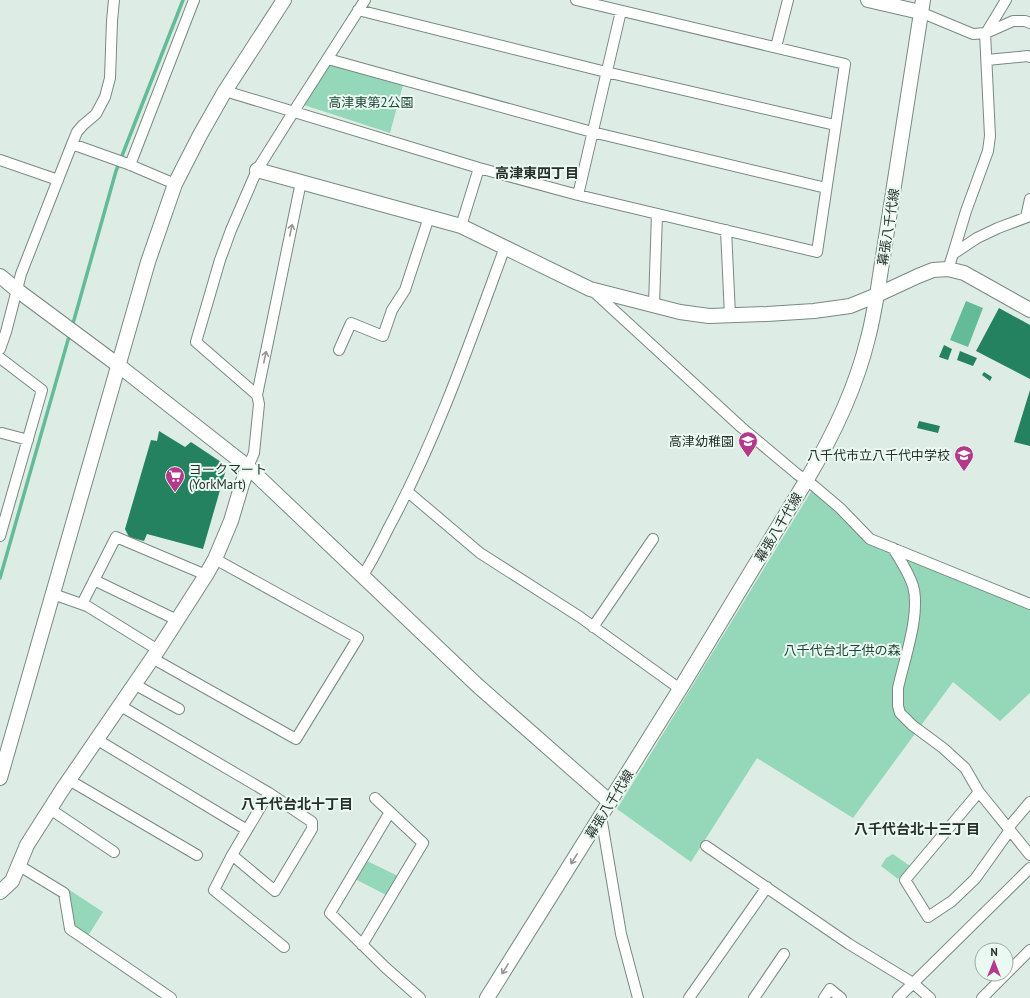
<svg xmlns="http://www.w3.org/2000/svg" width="1030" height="998" viewBox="0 0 1030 998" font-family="'PT Sans','Noto Sans JP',sans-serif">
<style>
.green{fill:#94d7b9}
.water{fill:#64bb97}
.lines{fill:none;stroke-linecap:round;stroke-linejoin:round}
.stream{stroke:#64bb97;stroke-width:3.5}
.building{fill:#258260}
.street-casing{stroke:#7a8982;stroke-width:12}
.secondary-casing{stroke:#7a8982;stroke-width:16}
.street{stroke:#fff;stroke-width:10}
.secondary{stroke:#fff;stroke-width:14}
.oneway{stroke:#949796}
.labels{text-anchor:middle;stroke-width:4;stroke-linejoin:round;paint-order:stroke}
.park-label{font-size:13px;fill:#1f4636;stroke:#eafaf2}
.street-label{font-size:13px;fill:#292f2c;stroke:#eafaf2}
.poi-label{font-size:13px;fill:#292f2c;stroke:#eafaf2;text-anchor:end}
.neighbourhood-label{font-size:14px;font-weight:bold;fill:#292f2c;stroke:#eafaf2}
</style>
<rect width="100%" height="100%" fill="#ddede5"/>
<path class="green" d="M330,65L403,85L390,133L304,105Z
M812,490L837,511L869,543L1030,609V693L1000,721L953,682L853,818L757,758L691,862L617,809Z
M893,854L910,866L898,879L881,866L886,858Z
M365,860L398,876L388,896L355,879Z
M68,889L103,912L88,936L74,926Z"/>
<path class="water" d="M966,301L983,308L968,347L950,340Z"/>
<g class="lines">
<path class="stream" d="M72,327L116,171L183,0
M0,578L70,333"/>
</g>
<path class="building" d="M999,308L1030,325V379L976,351Z
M944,345L952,349L948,360L939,357Z
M960,351L977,358L973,366L957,360Z
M984,372L992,377L990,381L982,375Z
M1030,390V446L1014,442Z
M919,421L940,426L938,433L917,428Z
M159,431L185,447L191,442L227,466L203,549L147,534L144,541L129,537L125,529L151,440L157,441Z"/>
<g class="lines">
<g class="street-casing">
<path id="street" d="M358,10L606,72L835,125
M920,12L973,34L986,33L1013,21H1025L1030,23
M986,33L1006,0
M776,47L788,0
M328,59L592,132L826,188
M987,60L1028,56L1030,57
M225,91L479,168L578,195L817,252L845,64L576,0
M72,144L128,164L175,184
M0,160L58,180
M130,165L194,0
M578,195L621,11
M1026,217L1030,199
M461,226L479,168
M726,230L730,315
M953,254L966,211L988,151L990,136L985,33
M948,269L953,254L977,238L998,228L1030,216
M592,290L741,427L797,474L814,486L840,508L870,539L1030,604
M654,305L657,214
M0,349L6,332L21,274L72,144L77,132L83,125L96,114L105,97L110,78L112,21L114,0
M339,350L351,323L383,336L392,310L405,290L429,217
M0,358L42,390L0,536
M257,395L196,342L220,260L231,230L257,170L294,111L365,0
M2,433L28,440
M248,467L254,453L259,404L257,395L301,182
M408,492L480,553L580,617L680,689
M893,548C900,560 909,573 913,586C921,614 904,660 898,688V706L900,713L912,725L943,748L965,768L979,792L1030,855
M363,575C373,560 381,543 389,527C437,438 470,342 505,247
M94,580L177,620
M53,594L87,606L158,650
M82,604L116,537L206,575
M593,627L653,539
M152,658L296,739L358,638L215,559
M134,684L179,709
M119,705L269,793L312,822V829L275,891L232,855L269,793
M96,739L247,830
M69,780L197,855
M979,792L905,880L928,917L952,901L975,879L1010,830
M50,809L114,852
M390,812L330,913L386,968L420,998
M601,816L621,934L638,998
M1008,828L1030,802
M706,846L849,944L913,983L930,998
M232,855L214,890L284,947
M18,865L64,893L70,929L171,998
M362,945L423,843L375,798
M1006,974L1030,950
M689,998L767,887
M754,998L784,954
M824,998L830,989L841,998
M898,998L1030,868
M982,998L1006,974"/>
</g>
<g class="secondary-casing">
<path id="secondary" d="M868,0L920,12
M257,170L461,226L590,289L680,312L709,316L767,314L814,311L850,306L877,295L918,276L933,270L948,269L964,273L1030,310
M0,276L17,290L118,365L248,467L477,685L610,802
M0,778L148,262L175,184L200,135L225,91L284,0
M0,892L12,881L27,845L62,790L158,650L206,575L215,559L231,521L242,484L248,467
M487,998L680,689L806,481C833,436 856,388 868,338C872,324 874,309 877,295L923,0"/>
</g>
<use href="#street" class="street"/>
<use href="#secondary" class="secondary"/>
</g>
<defs><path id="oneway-shaft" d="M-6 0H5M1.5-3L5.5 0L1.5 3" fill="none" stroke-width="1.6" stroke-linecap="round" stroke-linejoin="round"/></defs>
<g class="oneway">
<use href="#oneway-shaft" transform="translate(291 230) rotate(-78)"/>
<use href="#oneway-shaft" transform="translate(265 357) rotate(-78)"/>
<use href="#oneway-shaft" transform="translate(574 859) rotate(122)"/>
<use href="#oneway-shaft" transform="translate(505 969) rotate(122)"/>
</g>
<defs>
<g id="school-pin" transform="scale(1)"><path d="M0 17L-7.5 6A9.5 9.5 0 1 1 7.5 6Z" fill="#b5398a" stroke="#eafaf2"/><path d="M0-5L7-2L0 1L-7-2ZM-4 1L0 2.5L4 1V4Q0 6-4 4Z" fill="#fff"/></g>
<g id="supermarket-pin" transform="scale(1)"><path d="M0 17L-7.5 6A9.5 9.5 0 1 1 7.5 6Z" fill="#b5398a" stroke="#eafaf2"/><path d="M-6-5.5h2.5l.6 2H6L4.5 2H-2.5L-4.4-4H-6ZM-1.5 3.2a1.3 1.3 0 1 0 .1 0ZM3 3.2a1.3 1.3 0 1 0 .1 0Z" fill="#fff"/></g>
</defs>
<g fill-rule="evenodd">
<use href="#school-pin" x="748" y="441"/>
<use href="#school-pin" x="964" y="455"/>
<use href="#supermarket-pin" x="175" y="476"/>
</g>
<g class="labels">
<g class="park-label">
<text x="371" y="107">高津東第2公園</text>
<text x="842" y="655">八千代台北子供の森</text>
</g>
<g class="street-label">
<text transform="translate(888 227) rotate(-81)" y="5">幕張八千代線</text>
<text transform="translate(778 527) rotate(-59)" y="5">幕張八千代線</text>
<text transform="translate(609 804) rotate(-58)" y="5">幕張八千代線</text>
</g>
<g class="poi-label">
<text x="734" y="446">高津幼稚園</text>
<text x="950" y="460">八千代市立八千代中学校</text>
<text x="189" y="474" text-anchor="start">ヨークマート<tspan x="189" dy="15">(YorkMart)</tspan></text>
</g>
<g class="neighbourhood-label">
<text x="537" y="178">高津東四丁目</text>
<text x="297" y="809">八千代台北十丁目</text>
<text x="917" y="834">八千代台北十三丁目</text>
</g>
</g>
<g transform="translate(994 962)"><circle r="19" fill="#eafaf2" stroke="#9da9a3"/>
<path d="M0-3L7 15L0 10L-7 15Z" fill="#b5398a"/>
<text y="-6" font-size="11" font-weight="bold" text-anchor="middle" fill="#292f2c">N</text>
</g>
</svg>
